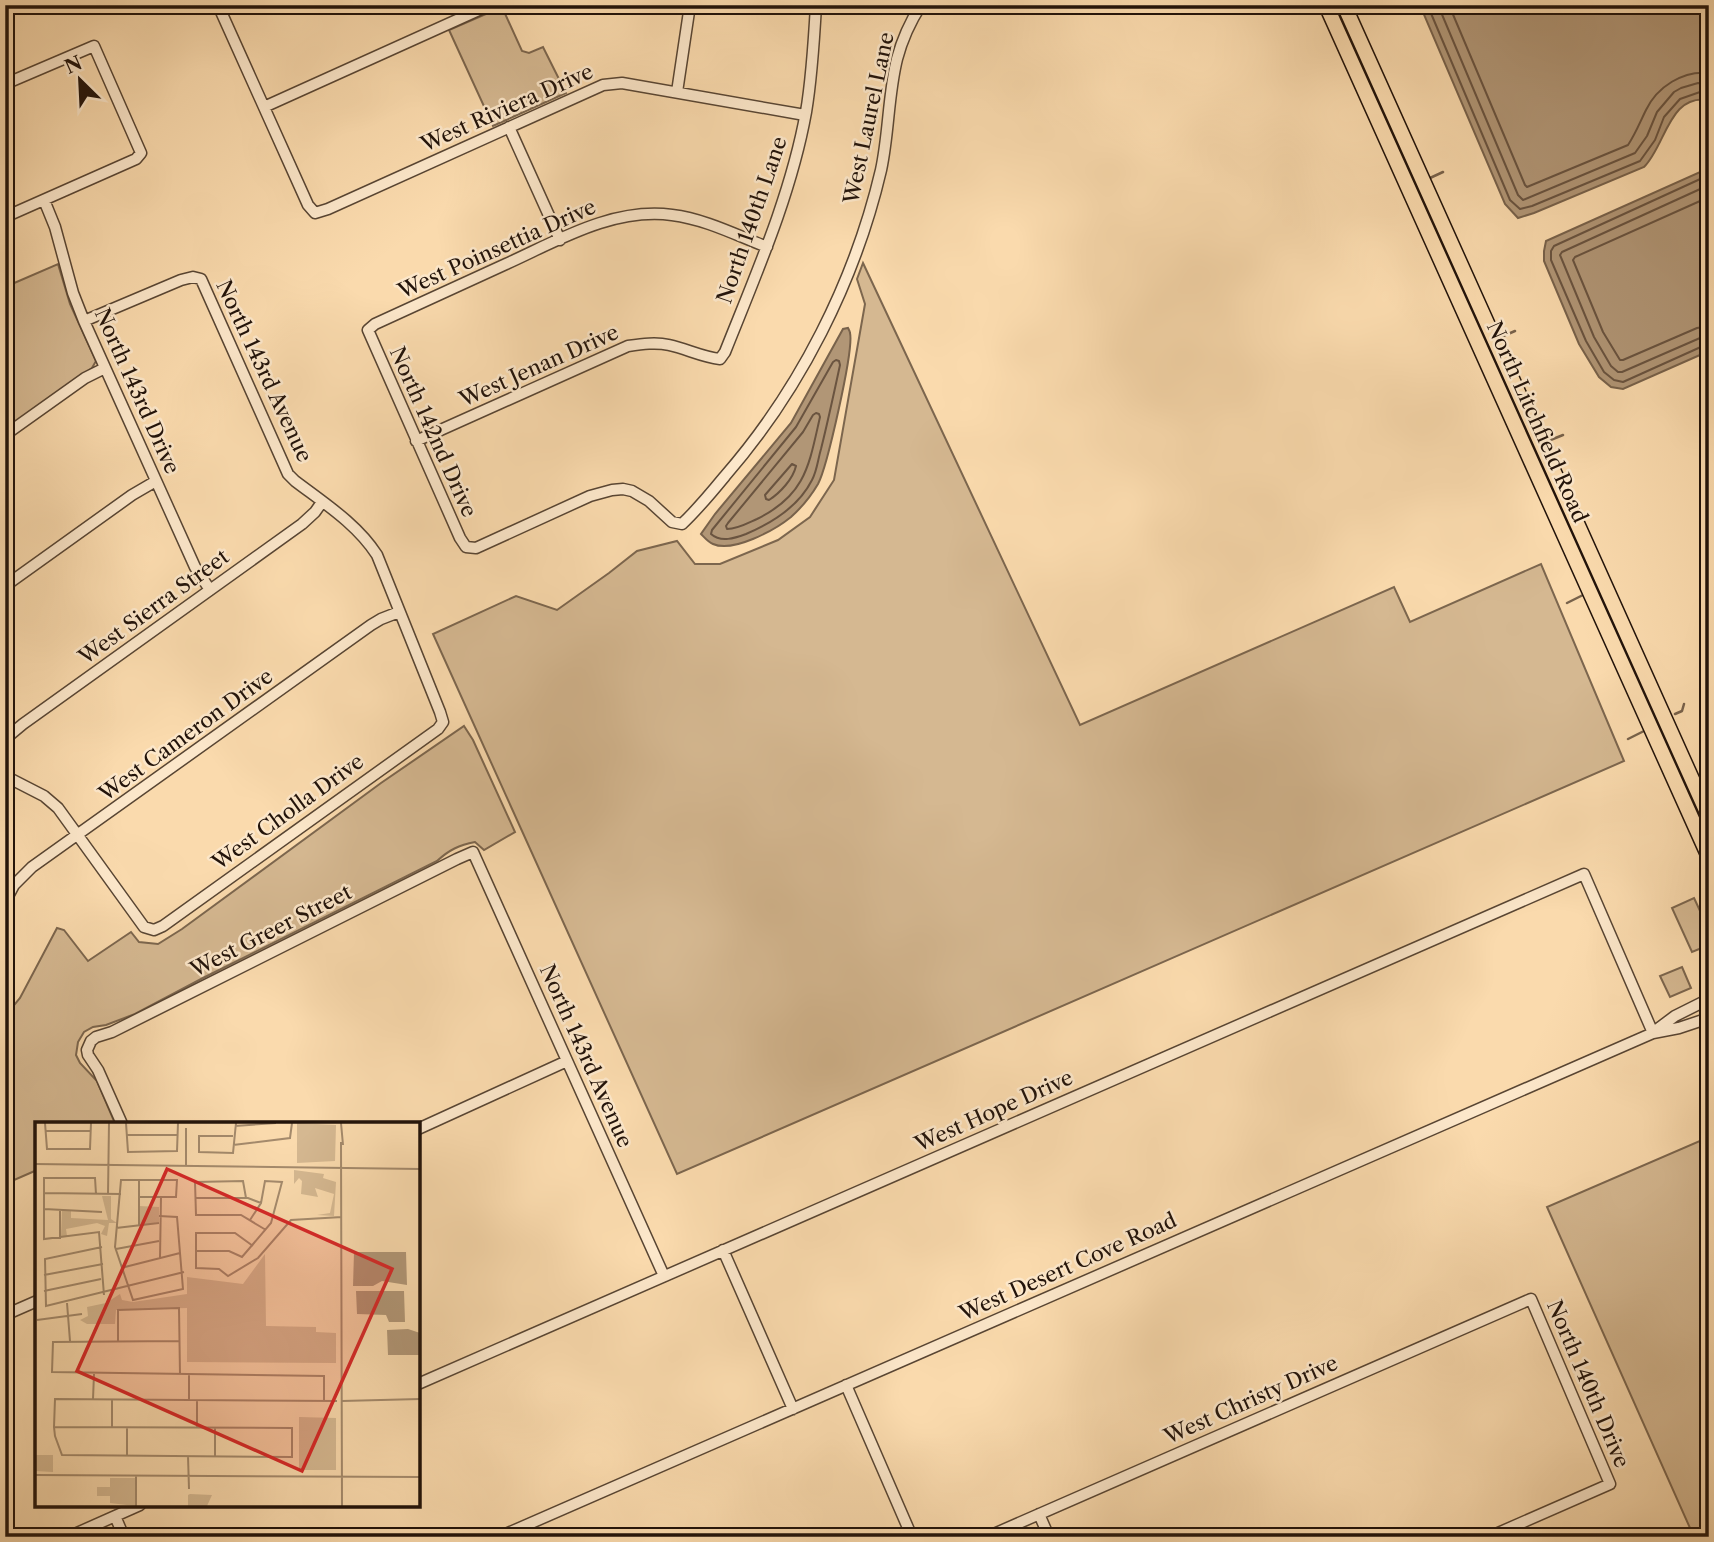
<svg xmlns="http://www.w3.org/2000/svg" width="1714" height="1542" viewBox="0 0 1714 1542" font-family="'Libre Caslon Text',serif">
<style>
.green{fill:#d5b891;stroke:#7c664e;stroke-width:2}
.water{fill:#b19676;stroke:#78624b;stroke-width:2}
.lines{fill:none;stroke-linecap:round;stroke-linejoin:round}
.shore{stroke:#6a5440;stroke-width:2}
.stream{stroke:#78624b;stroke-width:2.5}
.minor-casing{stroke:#584533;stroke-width:13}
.major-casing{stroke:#22130a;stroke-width:17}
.minor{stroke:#fce7ca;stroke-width:10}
.major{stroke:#fadaad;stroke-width:14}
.labels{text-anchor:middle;stroke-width:5;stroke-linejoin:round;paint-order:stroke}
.street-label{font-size:21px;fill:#22130a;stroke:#fce7ca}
.inset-road{fill:none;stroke:#a48a6c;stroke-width:2}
.view{fill:#d62828;fill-opacity:0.15;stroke:#d62828;stroke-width:3.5}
.inset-edge{fill:none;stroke:#22130a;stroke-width:3.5}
</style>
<rect width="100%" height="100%" fill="#fadaad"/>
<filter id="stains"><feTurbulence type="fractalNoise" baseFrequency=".00286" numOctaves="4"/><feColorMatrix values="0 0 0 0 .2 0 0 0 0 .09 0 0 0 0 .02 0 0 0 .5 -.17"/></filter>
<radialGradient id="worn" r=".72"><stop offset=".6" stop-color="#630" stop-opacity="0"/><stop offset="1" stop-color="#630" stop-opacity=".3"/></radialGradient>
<path class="green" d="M502,7L522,51L529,53L543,47L566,93L493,126L449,30Z
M863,263L1080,725L1394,587L1410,622L1541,564L1624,761L677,1174L433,634L516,596L557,610L609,573L637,551L677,541L695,564H720L778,540L810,517L834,480L865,304L857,279Z
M58,264L70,304L96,361L92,368L5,430V287Z
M464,726L473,740L515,832L484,850L475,842C459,845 449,850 437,861L203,978L135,1014L106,1025L93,1027L84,1032L78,1042L76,1055L80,1063L97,1081L114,1121L113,1124H37V1170L5,1184V1016L20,998L57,928L64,930L88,961L131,932L139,942L158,944L182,929L381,783Z
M1694,898L1709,930V945L1692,952L1672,908Z
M1682,967L1691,988L1670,997L1660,976Z
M1709,1137V1537H1694L1547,1207Z"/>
<path class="water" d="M1423,5H1709V100C1669,93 1666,145 1644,167L1534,213L1518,218L1505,204L1422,10Z
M1709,168V351L1623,389L1611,387L1599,377L1579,344L1544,261V251L1546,241Z
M848,328C849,330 850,331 850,333C854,350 827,467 818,484C811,496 801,508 791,517C775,530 733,553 713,544C708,542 704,537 701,534L715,514L791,423L843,329Z"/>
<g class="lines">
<path class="shore" d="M1429,5L1430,11L1510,200L1520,209L1532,206L1640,161L1655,140L1664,117L1680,99L1700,92L1709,93
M1438,5L1518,195L1523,200L1635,153L1647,136L1657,112L1674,92L1681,88L1698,83L1709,84
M1449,5L1525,185L1527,187L1628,145C1636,133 1640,122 1646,110C1657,87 1683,70 1709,73
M1709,175L1554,246L1551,251V260L1586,341L1604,372L1614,380L1623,382L1703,346H1709
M1709,185L1562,252L1560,255L1594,337L1611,366L1618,372H1622L1700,338L1709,337
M1709,197L1575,257L1573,260L1603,332L1620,360H1623L1697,328L1709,326
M836,360L839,361L840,365C834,393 828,421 821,449C818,459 817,471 812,480C799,506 772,523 746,534C735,538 721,543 711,534L712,530L796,427L833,362Z
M816,413L819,414L820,417C809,465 806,495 757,519C748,523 738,529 727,529L726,526L728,523L803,432L813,415Z
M792,464L796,466C793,479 780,493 769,500L766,499L765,495Z"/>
<path class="stream" d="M1430,178L1443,172
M1501,337L1515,331
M1548,441L1563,435
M1567,603L1583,595
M1675,714L1682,711L1684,704
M1628,739L1644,731
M1703,785L1709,782"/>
<g class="minor-casing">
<path id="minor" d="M218,5L308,205L315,213L328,209L603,85L622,83L805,115
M5,84L94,46L141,153L136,159L5,217
M677,92L690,5
M264,107L490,5
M509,127L560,240
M44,200L55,227L73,293L84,321L195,567L210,590
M767,247C736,235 705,219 672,215C613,207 557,241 506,264C462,284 418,304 375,324L368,330L460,538L466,547L476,548L590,496L612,490L623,489L632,491L649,501L672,522L682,524C698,509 711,493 725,476C800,390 855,281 881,170C889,133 888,95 897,59C902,40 910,22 921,5
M5,435L85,378L105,368
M416,441L628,346C642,344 656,342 669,345C687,349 702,357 720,359L725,352C756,274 791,195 806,112C812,77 814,41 816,5
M5,586L132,495L156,481
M5,739L23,724L302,524L315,512L322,502
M5,776L44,796L58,808L144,927L154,930L163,926L438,729L443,722L440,712L377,555C357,524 324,503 295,481L288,474L201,279L193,277L181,280L84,321
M5,902L14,885L32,867L371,625L381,619L399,612
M1655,1031L1675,1016L1709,999
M122,1124L98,1070L88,1055L87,1050L91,1041L96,1037L112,1032L457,859L473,852L664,1276
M418,1129L567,1061
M723,1250L793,1409
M5,1315L37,1301
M418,1384L1584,874L1653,1033
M846,1385L912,1537
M1039,1514L1049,1537
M115,1516L124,1537
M68,1537L140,1505
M499,1537L1653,1033L1679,1028L1709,1018
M987,1537L1531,1299L1610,1484L1489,1537"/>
</g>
<g class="major-casing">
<path id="major" d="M1326,5L1709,857
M1344,5L1709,817"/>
</g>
<use href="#minor" class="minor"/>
<use href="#major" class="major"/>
</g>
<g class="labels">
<g class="street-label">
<text transform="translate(507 108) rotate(-24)" y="7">West Riviera Drive</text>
<text transform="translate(869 118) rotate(-78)" y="7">West Laurel Lane</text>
<text transform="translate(752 220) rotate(-71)" y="7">North 140th Lane</text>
<text transform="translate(497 249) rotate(-24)" y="7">West Poinsettia Drive</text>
<text transform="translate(539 366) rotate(-24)" y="7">West Jenan Drive</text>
<text transform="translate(264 371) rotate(65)" y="7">North 143rd Avenue</text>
<text transform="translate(137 391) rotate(66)" y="7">North 143rd Drive</text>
<text transform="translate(1537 422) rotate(66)" y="7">North Litchfield Road</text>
<text transform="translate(433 432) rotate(66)" y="7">North 142nd Drive</text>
<text transform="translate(154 607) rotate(-36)" y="7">West Sierra Street</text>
<text transform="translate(186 735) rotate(-36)" y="7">West Cameron Drive</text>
<text transform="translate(288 812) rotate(-36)" y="7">West Cholla Drive</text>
<text transform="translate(271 931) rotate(-27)" y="7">West Greer Street</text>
<text transform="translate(586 1056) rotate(66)" y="7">North 143rd Avenue</text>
<text transform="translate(994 1111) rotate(-24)" y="7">West Hope Drive</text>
<text transform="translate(1068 1267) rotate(-24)" y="7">West Desert Cove Road</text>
<text transform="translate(1588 1384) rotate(67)" y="7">North 140th Drive</text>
<text transform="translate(1251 1400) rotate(-24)" y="7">West Christy Drive</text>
</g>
</g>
<g transform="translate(35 1122)">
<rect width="385" height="385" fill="#fadaad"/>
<path d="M262,1L301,3L300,39L262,41ZM259,48L289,52L288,56L301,60L299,94L282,93L295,91L299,72L280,66L283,75L266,72L267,59L264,56L259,62ZM67,74H76V97L82,101H74L72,114L66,112L70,104L62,101L31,107L32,114H26L27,89H36V96L73,98ZM104,84L124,85V100L105,104ZM230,132L231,204L281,205V210L301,211V241L152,240V186L81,188L80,202H52L45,198L53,194L52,185L71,181L85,172L87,178L98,180L152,172V155L208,162ZM264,295L301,296V348H264ZM1,333H18V350L0,349ZM75,356H100V384L75,381V374H62V365H75ZM153,373L155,372L177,373L172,384H153Z" fill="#d5b891"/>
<path d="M319,130H371L372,163L347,159L338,164H318ZM321,169H369L370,200H354L351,193L322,192ZM373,207L385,211V233H353L352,208Z" fill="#b19676"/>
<path class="inset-road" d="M10,1L12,27H55L56,1M91,1L93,30L142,29L143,1M306,1L308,23M200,4L241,1M151,6V45M10,9H56M91,13H143M198,14H164V30L198,31L201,1M306,20L307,384M198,23L255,16L257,1M0,42L385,47M9,71L86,72M61,72L60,56H9V117L64,110L69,173M73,72L74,1M104,75H141L142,58H86L80,125L98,178L148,167L142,95L124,94M160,76H213L226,81M211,76L208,59L160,60L161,93H206L231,108M9,87L67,90M25,87V117M104,105V58M81,106L124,101M218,124L200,111H161V146L184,147L193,154L223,136L256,98L307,95M67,125L10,137L11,184L149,150M81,127L124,119M161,129H194L207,135L236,101L247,60L230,59L226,81L215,98M125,136L126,75M86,146L145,131M9,153L68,142M9,169L66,157M32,181L35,219M2,198L47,192M83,219V188L144,186L145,253M144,219L18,220L17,250L289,254V279M58,277L59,252M154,278V253M307,279L385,277M19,305L257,306V335L27,333L20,314L19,305L20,277L302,279M77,305V277M162,306V278M92,334V305M153,334L154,367M180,335V306M0,353L385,355M101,354V384"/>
<path class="view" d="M132,47L357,147L267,349L42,249Z"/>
<rect width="385" height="385" class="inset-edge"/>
</g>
<rect width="1714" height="1542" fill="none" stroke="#fadaad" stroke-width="28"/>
<rect x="7" y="7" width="1700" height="1528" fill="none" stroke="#22130a" stroke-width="3.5"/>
<rect x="14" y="14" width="1686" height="1514" fill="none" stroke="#22130a" stroke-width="2"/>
<g transform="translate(80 80) rotate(336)" stroke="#fce7ca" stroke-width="5" paint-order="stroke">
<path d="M0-5L12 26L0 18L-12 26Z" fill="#22130a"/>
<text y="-10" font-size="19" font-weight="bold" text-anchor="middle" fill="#22130a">N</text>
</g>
<rect width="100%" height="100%" filter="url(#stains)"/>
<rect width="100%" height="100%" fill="url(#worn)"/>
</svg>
